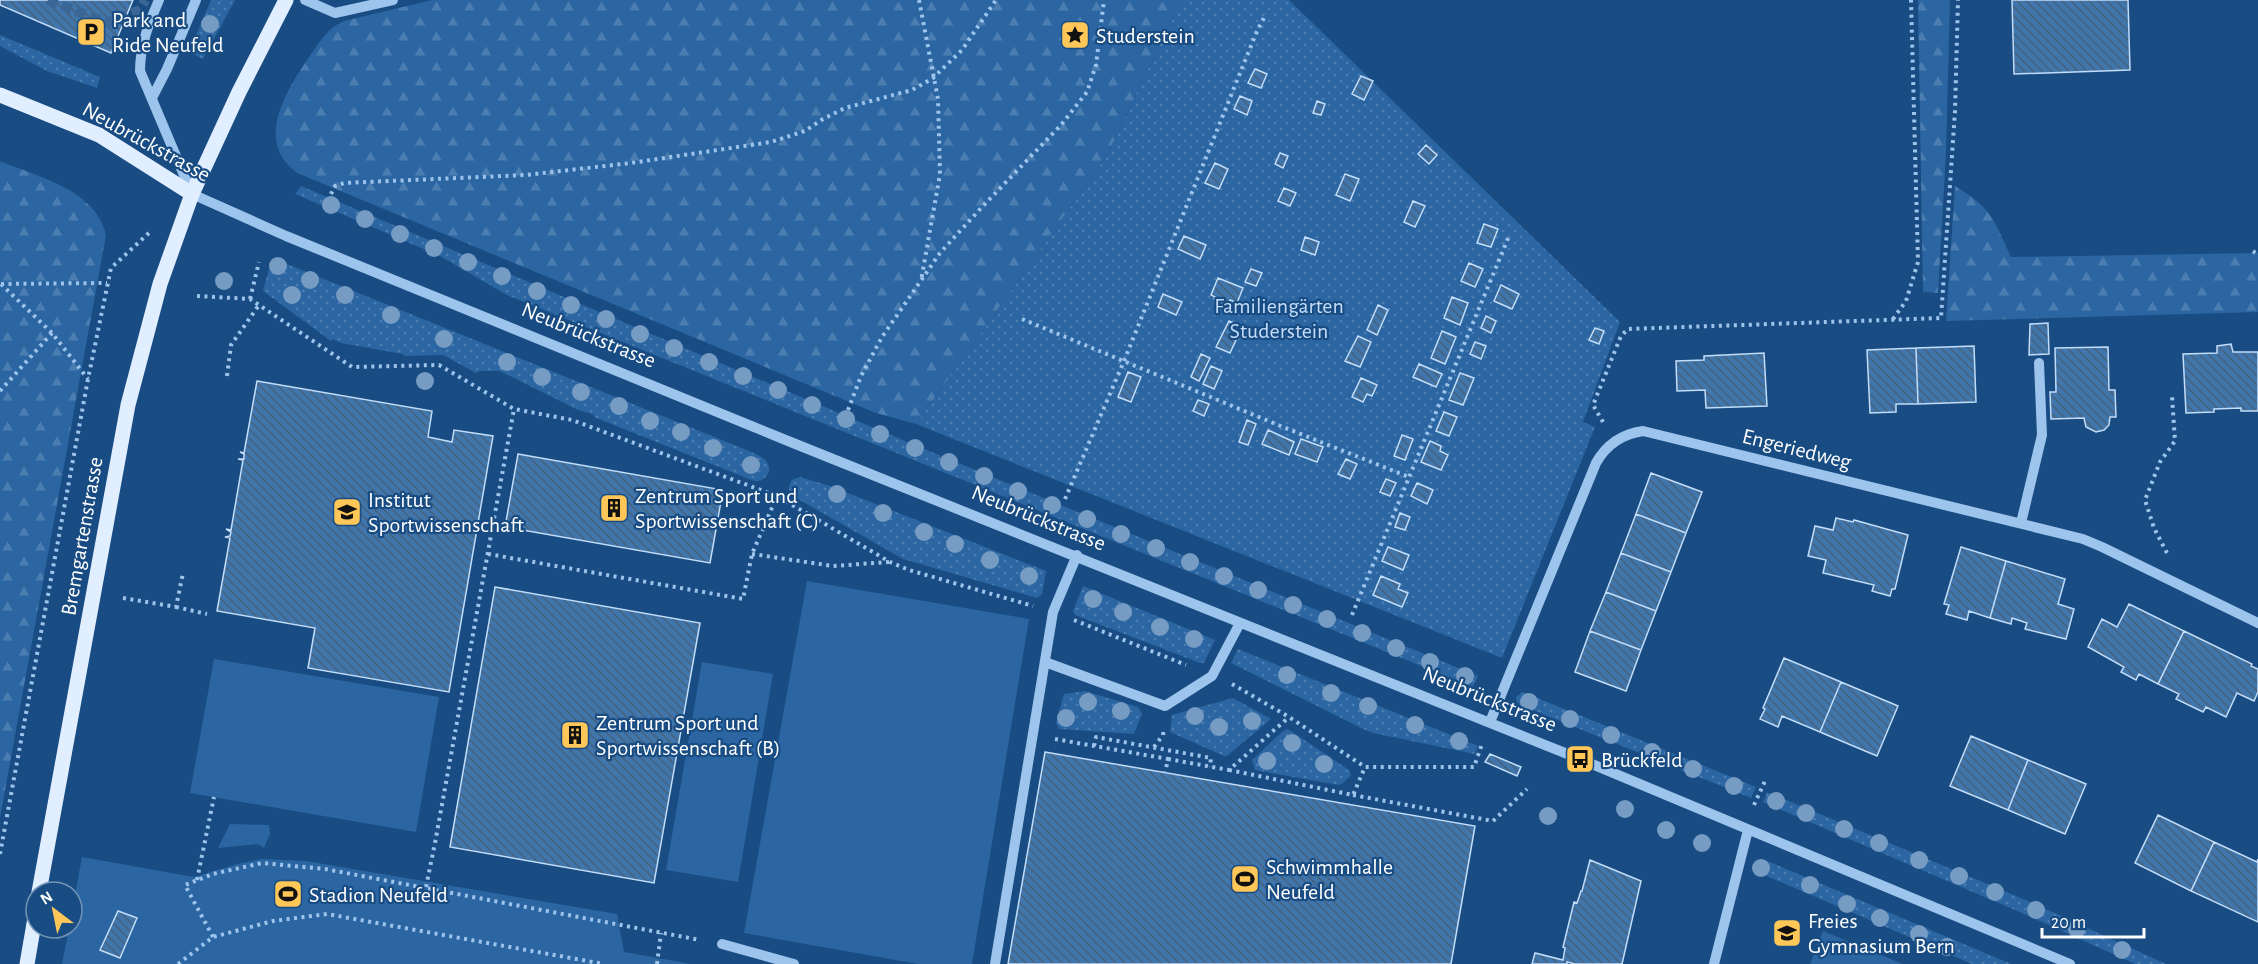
<svg xmlns="http://www.w3.org/2000/svg" width="2258" height="964" viewBox="0 0 2258 964" font-family="'Alegreya Sans',sans-serif">
<style>
.grass{fill:url(#grass-dots)}
.forest{fill:url(#forest-firs)}
.pitch{fill:#2b66a2}
.building{fill:url(#building-back-hatch);stroke:#c2ddf9;stroke-width:1.5}
.lines{fill:none;stroke-linecap:round;stroke-linejoin:round}
.minor-tunnel{stroke:#3b6796;stroke-width:10;stroke-dasharray:10 5;stroke-linecap:butt}
.path{stroke:#9dc4ec;stroke-width:4;stroke-dasharray:3 4.5;stroke-linecap:butt}
.minor{stroke:#9dc4ec;stroke-width:10}
.major{stroke:#e1eeff;stroke-width:15}
.tree{fill:#769cc4}
.labels{text-anchor:middle;stroke-width:4.5;stroke-linejoin:round;paint-order:stroke}
.poi-label{font-size:22px;fill:#fff;stroke:#184c83;text-anchor:start}
.street-label{font-size:22px;fill:#fff;stroke:#184c83}
.park-label{font-size:22px;fill:#c2ddf9;stroke:#184c83}
</style>
<defs>
<pattern id="grass-dots" width="8" height="8" patternUnits="userSpaceOnUse" patternTransform="scale(1.5)"><rect width="8" height="8" fill="#2b66a2"/><path d="M2 2h.1M6 6h.1" fill="none" stroke="#4b7db0" stroke-width="1.8" stroke-linecap="round"/></pattern>
<pattern id="forest-firs" width="22" height="20" patternUnits="userSpaceOnUse" patternTransform="scale(1.5)"><rect width="22" height="20" fill="#2b66a2"/><path d="M5 1l3.5 6h-7zM16 11l3.5 6h-7z" fill="#4b7db0"/></pattern>
<pattern id="building-back-hatch" width="6" height="6" patternUnits="userSpaceOnUse" patternTransform="scale(1.5)"><rect width="6" height="6" fill="#4176ad"/><path d="M-1 5l2 2M0 0l6 6M5-1l2 2" fill="none" stroke="#46617c"/></pattern>
</defs>
<rect width="100%" height="100%" fill="#184c83"/>
<path class="grass" d="M211,0H235L203,59L189,52Z
M1181,0H1289L1620,322L1583,422L1595,427L1502,658L916,424L1106,157Z
M0,35L100,77L97,88L47,71L0,46Z
M301,186L917,446L1478,676L1473,687L507,295L440,256L295,194Z
M272,258L749,451C753,453 759,455 763,458C775,467 768,482 754,481L594,417V415L576,409L500,371H480L476,373L443,355L404,356L403,354L341,343L333,339L331,341L263,291Z
M800,477L830,486L1046,571L1042,594L1037,598L903,559L798,499L789,490V486L792,480Z
M1083,586L1215,640L1204,663H1200L1075,615L1073,611Z
M1238,649L1478,746L1475,754L1373,733L1363,729L1231,663Z
M1085,691L1138,707L1142,714L1134,734L1059,729L1056,723L1064,694Z
M1523,692L1525,693L1756,787L1751,798L1520,705L1517,702L1516,697Z
M1233,698L1271,719L1227,756H1224L1170,732L1172,715Z
M1288,729L1349,770L1351,775L1342,784L1338,785L1255,770L1252,760L1283,731Z
M1767,792L2028,901L2166,964H2135L2022,913L1763,802Z
M1765,860L2011,964H1972L1755,871L1753,868L1754,864Z"/>
<path class="forest" d="M432,0H1181L1106,157L916,424L876,413L297,173C254,142 286,91 309,57C319,43 327,28 344,21Z
M1918,0H1950L1946,152L1938,293L1923,292Z
M0,161C36,176 97,190 106,235L0,818Z
M1955,186C1992,208 1994,220 2011,257L2258,253V312L1946,321Z"/>
<path class="pitch" d="M807,581L1029,619L972,964H918L744,933Z
M214,659L439,697L416,832L190,793Z
M702,662L773,674L738,882L666,870Z
M230,824L269,825L270,834L264,848L258,844L218,848Z
M82,857L194,877L237,864L262,859L306,861L617,914L624,952L691,964H62L69,928H72V911Z
M1823,931L1903,964H1810Z"/>
<path class="building" d="M0,0H133L111,53L0,5Z
M2012,0H2128L2130,70L2014,74Z
M1255,69L1267,74L1261,88L1248,83Z
M1361,76L1373,81L1364,100L1352,94Z
M1240,96L1252,101L1247,115L1234,109Z
M1317,101L1325,104L1321,115L1313,113Z
M1426,145L1437,155L1429,164L1418,154Z
M1280,153L1288,156L1283,168L1275,164Z
M1215,163L1228,169L1219,189L1205,183Z
M1345,174L1359,179L1350,201L1336,195Z
M1284,188L1296,193L1290,206L1278,201Z
M1413,201L1425,206L1415,227L1404,222Z
M1484,224L1498,229L1491,247L1477,243Z
M1184,236L1206,245L1200,259L1178,249Z
M1305,237L1319,242L1315,255L1301,250Z
M1469,263L1483,269L1475,287L1461,281Z
M1251,269L1262,273L1256,286L1245,282Z
M1218,278L1243,288L1237,303L1230,300L1227,305L1214,299L1215,297L1211,295Z
M1501,285L1519,294L1512,309L1494,301Z
M1163,294L1182,302L1176,315L1158,307Z
M1452,297L1468,303L1460,325L1444,318Z
M1378,305L1388,310L1377,335L1367,330Z
M1486,316L1496,321L1491,333L1481,328Z
M1229,321L1242,327L1230,353L1216,347Z
M2048,323L2049,354L2029,355L2030,324Z
M1595,328L1604,331L1599,344L1589,340Z
M1442,331L1456,337L1445,364L1431,358Z
M1358,336L1371,342L1360,367L1345,361Z
M1475,342L1486,346L1481,359L1470,354Z
M2231,344L2233,352H2258V411H2241V408L2214,409V412L2186,413L2183,354L2217,353V346Z
M1974,346L1976,402L1918,404L1916,348Z
M2108,347L2109,390H2115L2116,417H2110L2109,425L2104,430L2096,432L2086,427L2084,418L2051,419L2050,392H2056L2055,348Z
M1916,348L1918,404H1896V412L1870,413L1867,350Z
M1764,353L1767,406L1706,408L1705,390L1677,391L1676,361L1704,360V356Z
M1201,354L1210,358L1199,381L1191,377Z
M1419,364L1442,374L1436,387L1413,377Z
M1211,366L1222,371L1214,389L1203,384Z
M1128,372L1141,377L1131,402L1118,397Z
M1460,373L1474,378L1463,405L1449,400Z
M1361,378L1377,385L1372,396L1367,394L1363,402L1352,397Z
M257,381L432,411L428,437L452,442L454,430L493,436L449,692L308,668L315,628L217,611L230,538L225,537L230,536L231,532L226,529L231,530L243,460L238,459H244V454L240,452L244,453Z
M1198,400L1209,404L1204,416L1193,411Z
M1444,412L1457,417L1449,436L1436,431Z
M1247,420L1256,424L1248,445L1239,442Z
M1268,430L1294,442L1289,455L1262,444Z
M1402,435L1413,439L1405,460L1394,456Z
M1301,439L1323,447L1317,462L1295,454Z
M1430,441L1441,446L1440,451L1448,455L1441,470L1421,462Z
M518,454L723,490L710,563L505,527Z
M1346,459L1357,464L1350,479L1338,474Z
M1651,473L1702,492L1686,533L1636,514Z
M1386,479L1396,483L1390,496L1380,492Z
M1417,483L1433,490L1427,504L1411,496Z
M1400,513L1410,517L1405,530L1395,527Z
M1636,514L1686,533L1671,572L1621,553Z
M1836,518L1853,522L1854,520L1908,535L1895,589H1892L1890,596L1872,591L1874,585L1823,573L1826,560L1808,556L1815,526L1833,530Z
M1388,547L1409,555L1403,570L1382,561Z
M1961,547L2006,561L1990,618L1969,611L1967,620L1946,614L1949,605L1944,604Z
M1621,553L1671,572L1656,611L1606,592Z
M2006,561L2065,579L2058,604L2074,609L2066,639L2025,629L2027,623L2012,618L2011,624L1990,618Z
M1381,576L1400,584L1398,589L1408,593L1402,607L1373,595Z
M495,587L700,623L654,883L450,847Z
M1606,592L1656,611L1641,650L1590,631Z
M2129,604L2184,631L2158,684L2139,674L2136,680L2121,672L2124,667L2088,647L2102,619L2117,627Z
M1590,631L1641,650L1626,691L1575,672Z
M2184,631L2252,664L2251,666L2258,669V692L2254,701L2237,693L2226,717L2206,707L2203,712L2176,699L2179,694L2158,684Z
M1784,658L1841,682L1820,732L1782,716L1778,727L1760,719L1765,709L1763,708Z
M1841,682L1898,706L1877,756L1820,732Z
M1971,736L2028,760L2008,810L1950,786Z
M1045,752L1475,826L1451,964H1008Z
M1490,754L1521,767L1517,776L1485,762Z
M2028,760L2086,784L2065,834L2008,810Z
M2158,815L2214,842L2191,891L2135,863Z
M2214,842L2257,862L2258,859V922L2191,891Z
M1590,860L1641,881L1622,964H1575L1567,962V964H1532L1535,953L1563,960L1565,948L1563,947L1574,902L1577,903L1581,891H1582Z
M118,911L137,918L120,958L100,950Z"/>
<g class="lines">
<path class="minor-tunnel" d="M48,0L107,23L140,10L145,0"/>
<path class="path" d="M919,0L938,99L940,174L921,281
M331,194L335,186L344,183L526,175L631,163L771,142L805,131L823,119L845,108L912,90L933,78L962,50L996,0
M2253,251L2258,255
M1,284L52,333L88,379
M1,284L107,283
M197,296L250,299L352,367L439,365L514,409L572,420L777,496L890,562L909,570L1033,606
M250,299L259,262
M1022,319L1283,427L1409,477
M1893,319L1906,301L1918,262L1911,0
M227,376L231,345L259,305
M0,391L52,333
M848,410L861,376L882,337L940,253L982,207L1061,125L1087,92L1096,65L1104,0
M1603,422L1593,405L1621,336L1628,329L1941,318L1955,111L1958,0
M1065,499L1124,361L1257,31L1266,14
M2167,553L2154,528L2145,500L2160,462L2175,441L2172,396
M488,554L743,599L752,554L777,496
M752,554L833,566L889,562
M123,598L176,607L183,573
M176,607L207,614
M1352,615L1509,236
M1074,620L1186,665
M1232,684L1289,717L1365,767H1474L1482,744
M1055,739L1168,759L1165,773
M1094,746L1096,737L1211,758L1210,767
M1154,747L1163,735L1164,728
M1168,759L1229,770L1289,717
M1229,770L1353,795L1365,767
M1353,795L1493,821L1527,789
M1754,805L1765,781
M0,854L88,379L111,268L150,232
M197,880L214,797
M426,887L435,843L514,409
M213,937L185,885L213,874L262,863L325,869L700,940
M178,964L213,937L273,921L327,914L604,964
M657,964L661,933"/>
<path class="minor" d="M159,0C149,23 140,45 140,71L192,194L286,236L798,445L1580,759L2070,964
M305,0L335,13L393,0
M152,98L167,69L196,0
M2021,523L2042,435L2039,363
M1045,662L1165,706L1212,676L1240,623
M1490,722L1596,463C1606,445 1622,434 1643,431L2083,539L2102,547L2258,623
M722,944L794,964
M995,964L1053,612L1077,555
M1714,964L1748,830"/>
<path class="major" d="M0,95L99,135L192,194
M39,892L128,405L160,284L192,194L239,92L286,0
M27,964L36,912"/>
</g>
<g class="tree">
<circle cx="210" cy="24" r="9"/>
<circle cx="331" cy="205" r="9"/>
<circle cx="365" cy="219" r="9"/>
<circle cx="400" cy="234" r="9"/>
<circle cx="434" cy="248" r="9"/>
<circle cx="468" cy="262" r="9"/>
<circle cx="278" cy="266" r="9"/>
<circle cx="502" cy="276" r="9"/>
<circle cx="310" cy="280" r="9"/>
<circle cx="224" cy="281" r="9"/>
<circle cx="537" cy="291" r="9"/>
<circle cx="292" cy="295" r="9"/>
<circle cx="345" cy="295" r="9"/>
<circle cx="571" cy="305" r="9"/>
<circle cx="391" cy="315" r="9"/>
<circle cx="606" cy="319" r="9"/>
<circle cx="640" cy="334" r="9"/>
<circle cx="444" cy="339" r="9"/>
<circle cx="674" cy="348" r="9"/>
<circle cx="507" cy="362" r="9"/>
<circle cx="709" cy="362" r="9"/>
<circle cx="743" cy="376" r="9"/>
<circle cx="542" cy="377" r="9"/>
<circle cx="425" cy="381" r="9"/>
<circle cx="778" cy="390" r="9"/>
<circle cx="581" cy="392" r="9"/>
<circle cx="812" cy="405" r="9"/>
<circle cx="619" cy="406" r="9"/>
<circle cx="846" cy="419" r="9"/>
<circle cx="650" cy="421" r="9"/>
<circle cx="681" cy="432" r="9"/>
<circle cx="880" cy="434" r="9"/>
<circle cx="713" cy="448" r="9"/>
<circle cx="915" cy="448" r="9"/>
<circle cx="949" cy="462" r="9"/>
<circle cx="751" cy="465" r="9"/>
<circle cx="984" cy="476" r="9"/>
<circle cx="1018" cy="491" r="9"/>
<circle cx="837" cy="494" r="9"/>
<circle cx="1052" cy="505" r="9"/>
<circle cx="883" cy="513" r="9"/>
<circle cx="1087" cy="519" r="9"/>
<circle cx="924" cy="532" r="9"/>
<circle cx="1121" cy="534" r="9"/>
<circle cx="955" cy="544" r="9"/>
<circle cx="1156" cy="548" r="9"/>
<circle cx="990" cy="560" r="9"/>
<circle cx="1190" cy="562" r="9"/>
<circle cx="1029" cy="576" r="9"/>
<circle cx="1224" cy="576" r="9"/>
<circle cx="1258" cy="590" r="9"/>
<circle cx="1093" cy="599" r="9"/>
<circle cx="1293" cy="605" r="9"/>
<circle cx="1123" cy="612" r="9"/>
<circle cx="1327" cy="619" r="9"/>
<circle cx="1160" cy="627" r="9"/>
<circle cx="1362" cy="633" r="9"/>
<circle cx="1194" cy="639" r="9"/>
<circle cx="1396" cy="648" r="9"/>
<circle cx="1430" cy="662" r="9"/>
<circle cx="1287" cy="675" r="9"/>
<circle cx="1465" cy="676" r="9"/>
<circle cx="1331" cy="693" r="9"/>
<circle cx="1088" cy="702" r="9"/>
<circle cx="1529" cy="702" r="9"/>
<circle cx="1368" cy="706" r="9"/>
<circle cx="1121" cy="711" r="9"/>
<circle cx="1195" cy="716" r="9"/>
<circle cx="1066" cy="718" r="9"/>
<circle cx="1570" cy="719" r="9"/>
<circle cx="1252" cy="721" r="9"/>
<circle cx="1415" cy="725" r="9"/>
<circle cx="1219" cy="727" r="9"/>
<circle cx="1611" cy="735" r="9"/>
<circle cx="1459" cy="741" r="9"/>
<circle cx="1292" cy="743" r="9"/>
<circle cx="1652" cy="752" r="9"/>
<circle cx="1267" cy="761" r="9"/>
<circle cx="1324" cy="764" r="9"/>
<circle cx="1693" cy="769" r="9"/>
<circle cx="1734" cy="786" r="9"/>
<circle cx="1776" cy="801" r="9"/>
<circle cx="1625" cy="809" r="9"/>
<circle cx="1806" cy="813" r="9"/>
<circle cx="1548" cy="816" r="9"/>
<circle cx="1844" cy="829" r="9"/>
<circle cx="1666" cy="830" r="9"/>
<circle cx="1702" cy="843" r="9"/>
<circle cx="1879" cy="843" r="9"/>
<circle cx="1919" cy="860" r="9"/>
<circle cx="1761" cy="868" r="9"/>
<circle cx="1959" cy="876" r="9"/>
<circle cx="1810" cy="885" r="9"/>
<circle cx="1995" cy="892" r="9"/>
<circle cx="1847" cy="904" r="9"/>
<circle cx="2036" cy="910" r="9"/>
<circle cx="1880" cy="918" r="9"/>
<circle cx="2077" cy="929" r="9"/>
<circle cx="1919" cy="934" r="9"/>
<circle cx="1947" cy="947" r="9"/>
<circle cx="2122" cy="950" r="9"/>
</g>
<defs>
<g id="parking-square" transform="scale(1.5)"><rect x="-9" y="-9" width="18" height="18" rx="4" fill="#ffc757" stroke="#184c83"/><path d="M-3.5-5.5H1a3.5 3.5 0 0 1 0 7H-1V5.5H-3.5ZM-1-3.4V-.6H.8a1.4 1.4 0 0 0 0-2.8Z" fill="#111"/></g>
<g id="sight-square" transform="scale(1.5)"><rect x="-9" y="-9" width="18" height="18" rx="4" fill="#ffc757" stroke="#184c83"/><path d="M0-6L1.8-2.2L6-1.7L2.9 1.2L3.7 5.4L0 3.3L-3.7 5.4L-2.9 1.2L-6-1.7L-1.8-2.2Z" fill="#111"/></g>
<g id="building-square" transform="scale(1.5)"><rect x="-9" y="-9" width="18" height="18" rx="4" fill="#ffc757" stroke="#184c83"/><path d="M-4-6H4V6H1V3H-1V6H-4ZM-2.5-4.3h1.7v1.8h-1.7ZM.8-4.3h1.7v1.8H.8ZM-2.5-1h1.7V.8h-1.7ZM.8-1h1.7V.8H.8Z" fill="#111"/></g>
<g id="university-square" transform="scale(1.5)"><rect x="-9" y="-9" width="18" height="18" rx="4" fill="#ffc757" stroke="#184c83"/><path d="M0-5L7-2L0 1L-7-2ZM-4 1L0 2.5L4 1V4Q0 6-4 4Z" fill="#111"/></g>
<g id="bus-square" transform="scale(1.5)"><rect x="-9" y="-9" width="18" height="18" rx="4" fill="#ffc757" stroke="#184c83"/><path d="M-5-6H5V4H4V6H2V4H-2V6H-4V4H-5ZM-3.5-4V0h7V-4ZM-3.5 1.2v1.5H-2V1.2ZM2 1.2v1.5H3.5V1.2Z" fill="#111"/></g>
<g id="stadium-square" transform="scale(1.5)"><rect x="-9" y="-9" width="18" height="18" rx="4" fill="#ffc757" stroke="#184c83"/><path d="M0-5a6.5 5 0 1 0 0 10a6.5 5 0 1 0 0-10ZM-3.5-1.8h7v3.6h-7Z" fill="#111"/></g>
<g id="school-square" transform="scale(1.5)"><rect x="-9" y="-9" width="18" height="18" rx="4" fill="#ffc757" stroke="#184c83"/><path d="M0-5L7-2L0 1L-7-2ZM-4 1L0 2.5L4 1V4Q0 6-4 4Z" fill="#111"/></g>
</defs>
<g fill-rule="evenodd">
<use href="#parking-square" x="91" y="32"/>
<use href="#sight-square" x="1075" y="35"/>
<use href="#building-square" x="614" y="508"/>
<use href="#university-square" x="347" y="512"/>
<use href="#building-square" x="575" y="735"/>
<use href="#bus-square" x="1580" y="759"/>
<use href="#stadium-square" x="1245" y="879"/>
<use href="#stadium-square" x="288" y="894"/>
<use href="#school-square" x="1787" y="933"/>
</g>
<g class="labels">
<g class="poi-label">
<text x="112" y="27">Park and<tspan x="112" dy="25">Ride Neufeld</tspan></text>
<text x="1096" y="43">Studerstein</text>
<text x="635" y="503">Zentrum Sport und<tspan x="635" dy="25">Sportwissenschaft (C)</tspan></text>
<text x="368" y="507">Institut<tspan x="368" dy="25">Sportwissenschaft</tspan></text>
<text x="596" y="730">Zentrum Sport und<tspan x="596" dy="25">Sportwissenschaft (B)</tspan></text>
<text x="1601" y="767">Brückfeld</text>
<text x="1266" y="874">Schwimmhalle<tspan x="1266" dy="25">Neufeld</tspan></text>
<text x="309" y="902">Stadion Neufeld</text>
<text x="1808" y="928">Freies<tspan x="1808" dy="25">Gymnasium Bern</tspan></text>
</g>
<g class="street-label">
<text transform="translate(147 141) rotate(29)" y="8">Neubrückstrasse</text>
<text transform="translate(589 334) rotate(22)" y="8">Neubrückstrasse</text>
<text transform="translate(1797 448) rotate(14)" y="8">Engeriedweg</text>
<text transform="translate(1039 517) rotate(22)" y="8">Neubrückstrasse</text>
<text transform="translate(81 536) rotate(-80)" y="8">Bremgartenstrasse</text>
<text transform="translate(1490 698) rotate(22)" y="8">Neubrückstrasse</text>
</g>
<g class="park-label">
<text x="1279" y="313">Familiengärten<tspan x="1279" dy="25">Studerstein</tspan></text>
</g>
</g>
<g transform="translate(54 910) rotate(328)"><circle r="28" fill="#184c83" stroke="#7494b5" stroke-width="1.5"/>
<path d="M0-4.5L10 22L0 15L-10 22Z" fill="#ffc757"/>
<text y="-9" font-size="16" font-weight="bold" text-anchor="middle" fill="#ffffff">N</text>
</g>
<path d="M2042 928v9h102v-9" fill="none" stroke="#ffffff" stroke-width="3"/>
<text x="2051" y="928" font-size="18" fill="#ffffff" stroke="#184c83" stroke-width="4.5" paint-order="stroke">20 m</text>
</svg>
